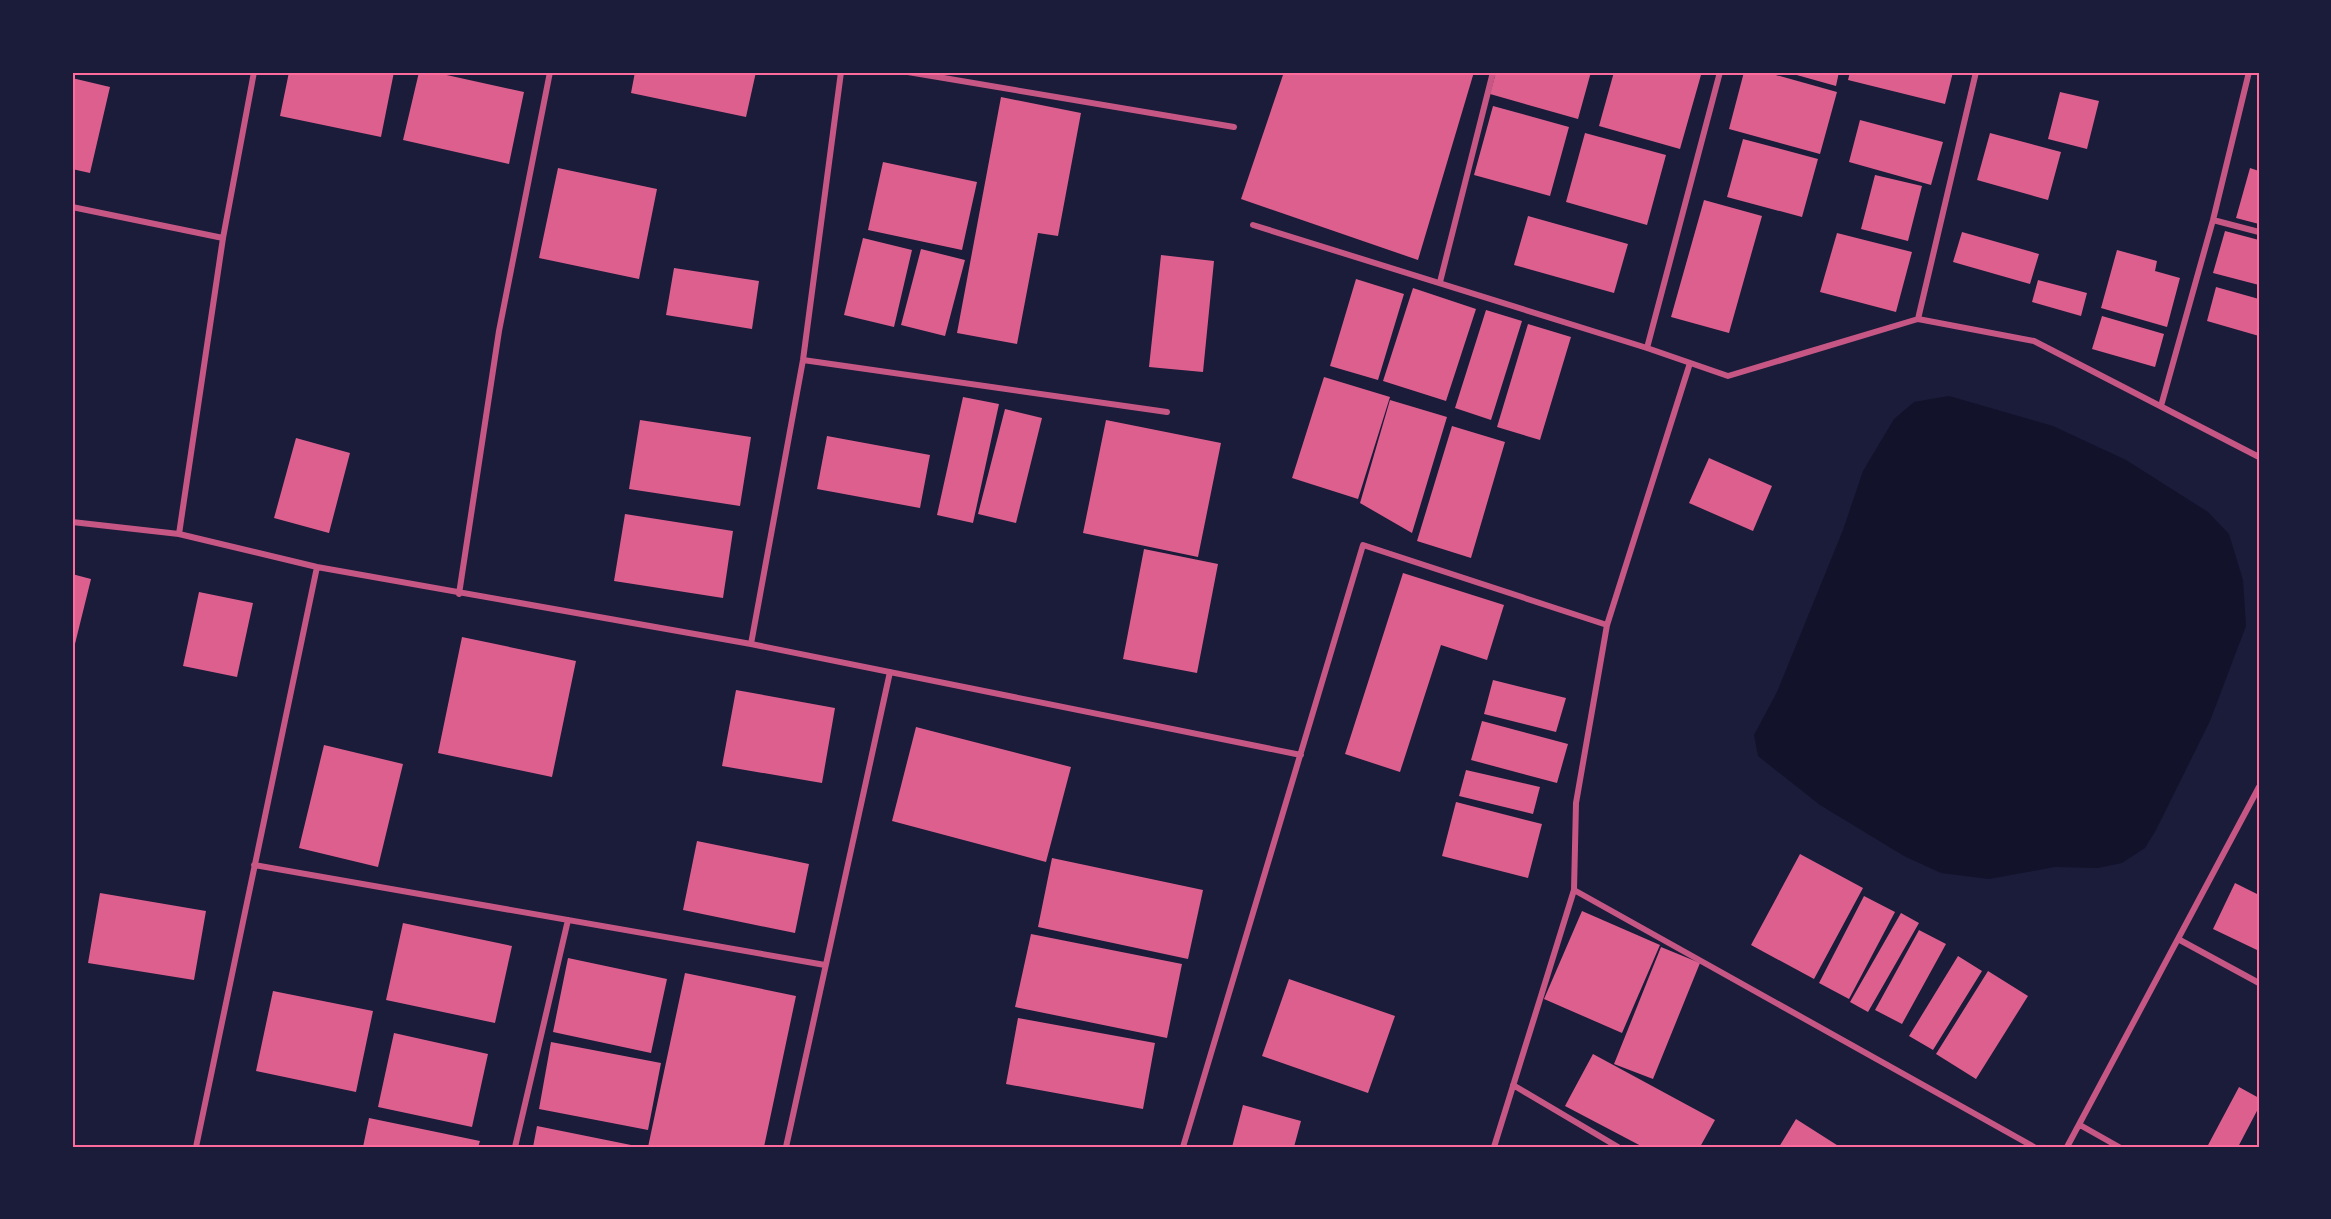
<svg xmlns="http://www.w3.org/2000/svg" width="2331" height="1219" viewBox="0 0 2331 1219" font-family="'Titillium Web',sans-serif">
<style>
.water{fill:#12122b}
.building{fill:#dd5f8e}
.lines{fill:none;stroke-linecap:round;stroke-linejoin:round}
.minor{stroke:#c65784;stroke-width:6}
.neatline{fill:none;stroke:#ff6b9d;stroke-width:2}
</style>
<rect width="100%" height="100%" fill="#1b1b3a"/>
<path class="water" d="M1949,396L2053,426L2126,460L2208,512L2229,534L2243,580L2246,626L2210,721L2156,830L2145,848L2122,863L2098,868L2055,867L1989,879L1941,873L1904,856L1820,805L1758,756L1754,735L1777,692L1843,530L1863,471L1894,419L1914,402Z"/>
<path class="building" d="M289,72H394L381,137L280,116Z
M419,72H433L524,92L509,164L403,140Z
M635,72H756L746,117L631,93Z
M1284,72H1474L1418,260L1241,199Z
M1496,72H1591L1578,119L1490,94Z
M1614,72H1688L1701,75L1680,149L1599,126Z
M1744,72H1765L1837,92L1820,154L1729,129Z
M1786,72H1839L1836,86Z
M1850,72H1953L1945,104L1848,80Z
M72,78L110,87L90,173L72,169Z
M2060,92L2099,101L2087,149L2048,139Z
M1001,97L1081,113L1058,236L1038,233L1017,344L957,333Z
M1493,106L1569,127L1550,196L1474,175Z
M1860,120L1943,142L1931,185L1849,162Z
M1585,133L1666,155L1647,225L1566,202Z
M1990,133L2061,152L2048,200L1977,180Z
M1743,139L1818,159L1802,217L1727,197Z
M883,162L977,182L962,250L868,230Z
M558,168L657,189L639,279L539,258Z
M2250,168L2259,171V224L2236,218Z
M1875,175L1922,186L1908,241L1861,229Z
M1704,200L1762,216L1729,333L1671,317Z
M1528,216L1628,244L1614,293L1514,265Z
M2225,231L2259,240V285L2213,273Z
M1962,232L2039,254L2030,284L1953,262Z
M1837,233L1912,252L1896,312L1820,292Z
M863,238L912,250L894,327L844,315Z
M921,249L965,260L945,336L901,325Z
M2117,250L2157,261L2155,271L2180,278L2167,327L2101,308Z
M1161,255L1214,261L1203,372L1149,367Z
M674,268L759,281L752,329L666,315Z
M1356,279L1404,294L1378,380L1330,366Z
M2038,280L2087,293L2081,316L2032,302Z
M2216,287L2259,299V336L2207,321Z
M1413,288L1476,309L1446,401L1383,381Z
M1486,310L1522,321L1491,420L1455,408Z
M2102,316L2164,334L2155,367L2092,349Z
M1528,324L1571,337L1540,440L1497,427Z
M1324,377L1390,397L1358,499L1292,478Z
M963,397L999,404L973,523L937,515Z
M1390,400L1447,417L1412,533L1360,503Z
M1005,409L1042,418L1016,523L978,514Z
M640,420L751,437L740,506L629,489Z
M1106,420L1221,443L1198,557L1083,533Z
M1452,426L1505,442L1471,558L1417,541Z
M827,436L930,455L920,508L817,489Z
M296,438L350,453L329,533L274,518Z
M1709,458L1772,486L1753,531L1689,503Z
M625,514L733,531L723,598L614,581Z
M1144,549L1218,564L1197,673L1123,659Z
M1403,573L1504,605L1487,660L1441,645L1400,772L1345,754Z
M72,574L91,579L73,652H72Z
M199,592L253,603L237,677L183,666Z
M462,637L576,661L552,777L438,753Z
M1493,680L1566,698L1556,732L1484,714Z
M736,690L835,708L822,783L722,766Z
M1482,721L1568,744L1557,783L1471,760Z
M916,727L1071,767L1046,862L892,821Z
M324,745L403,764L378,867L299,848Z
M1466,770L1540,787L1533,814L1459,796Z
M1456,802L1542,824L1528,878L1442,856Z
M697,841L809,864L795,933L683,910Z
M1800,854L1863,888L1814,979L1751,945Z
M1052,858L1203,890L1188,959L1038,927Z
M2235,883L2259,895L2257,950L2213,929Z
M100,893L206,911L194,980L88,963Z
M1864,896L1895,912L1849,999L1819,983Z
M1582,911L1660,945L1622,1033L1544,999Z
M1901,913L1919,923L1868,1012L1850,1002Z
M403,923L512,946L495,1023L386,1000Z
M1919,930L1946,944L1902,1024L1875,1010Z
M1031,934L1182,964L1167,1038L1015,1007Z
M1661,947L1700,963L1653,1079L1614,1064Z
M1958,956L1982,971L1933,1050L1909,1036Z
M568,958L667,979L651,1053L553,1032Z
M1988,971L2028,996L1976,1079L1936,1054Z
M685,973L796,996L764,1147H648Z
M1289,979L1395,1016L1368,1093L1262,1056Z
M273,991L373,1011L356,1092L256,1071Z
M1018,1018L1155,1043L1143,1109L1006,1084Z
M394,1033L488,1054L472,1127L378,1107Z
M551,1042L661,1063L648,1130L539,1109Z
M1593,1054L1715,1120L1700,1147H1643L1565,1106Z
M2239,1087L2259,1098V1107L2238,1147H2207Z
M1243,1105L1301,1121L1294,1147H1232Z
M369,1118L480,1141L478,1147H363Z
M1796,1119L1840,1147H1779Z
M537,1126L636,1146V1147H533Z"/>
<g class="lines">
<path class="minor" d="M908,72L1234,127
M72,207L223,238
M2213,220L2259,232
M1253,225L1647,348L1728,376L1918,319L2034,341L2259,457
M1440,282L1493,72
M1918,319L1976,72
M1647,348L1720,72
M803,360L1167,412
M2161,406L2213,220L2249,72
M72,522L179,534L317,567L751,644L1301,755
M179,534L223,238L254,72
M459,594L499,331L550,72
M751,644L803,360L841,72
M254,865L825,965
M1574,890L2034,1147
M2178,939L2259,983
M1513,1085L1618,1147
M2080,1125L2119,1147
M196,1147L317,567
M515,1147L568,920
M786,1147L890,672
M1183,1147L1363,545L1607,625
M1494,1147L1574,890L1576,803L1607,625L1690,363
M2067,1147L2259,787"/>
</g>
<rect width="2331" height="1219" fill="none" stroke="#1b1b3a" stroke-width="147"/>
<rect x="74" y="74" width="2184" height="1072" class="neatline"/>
</svg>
